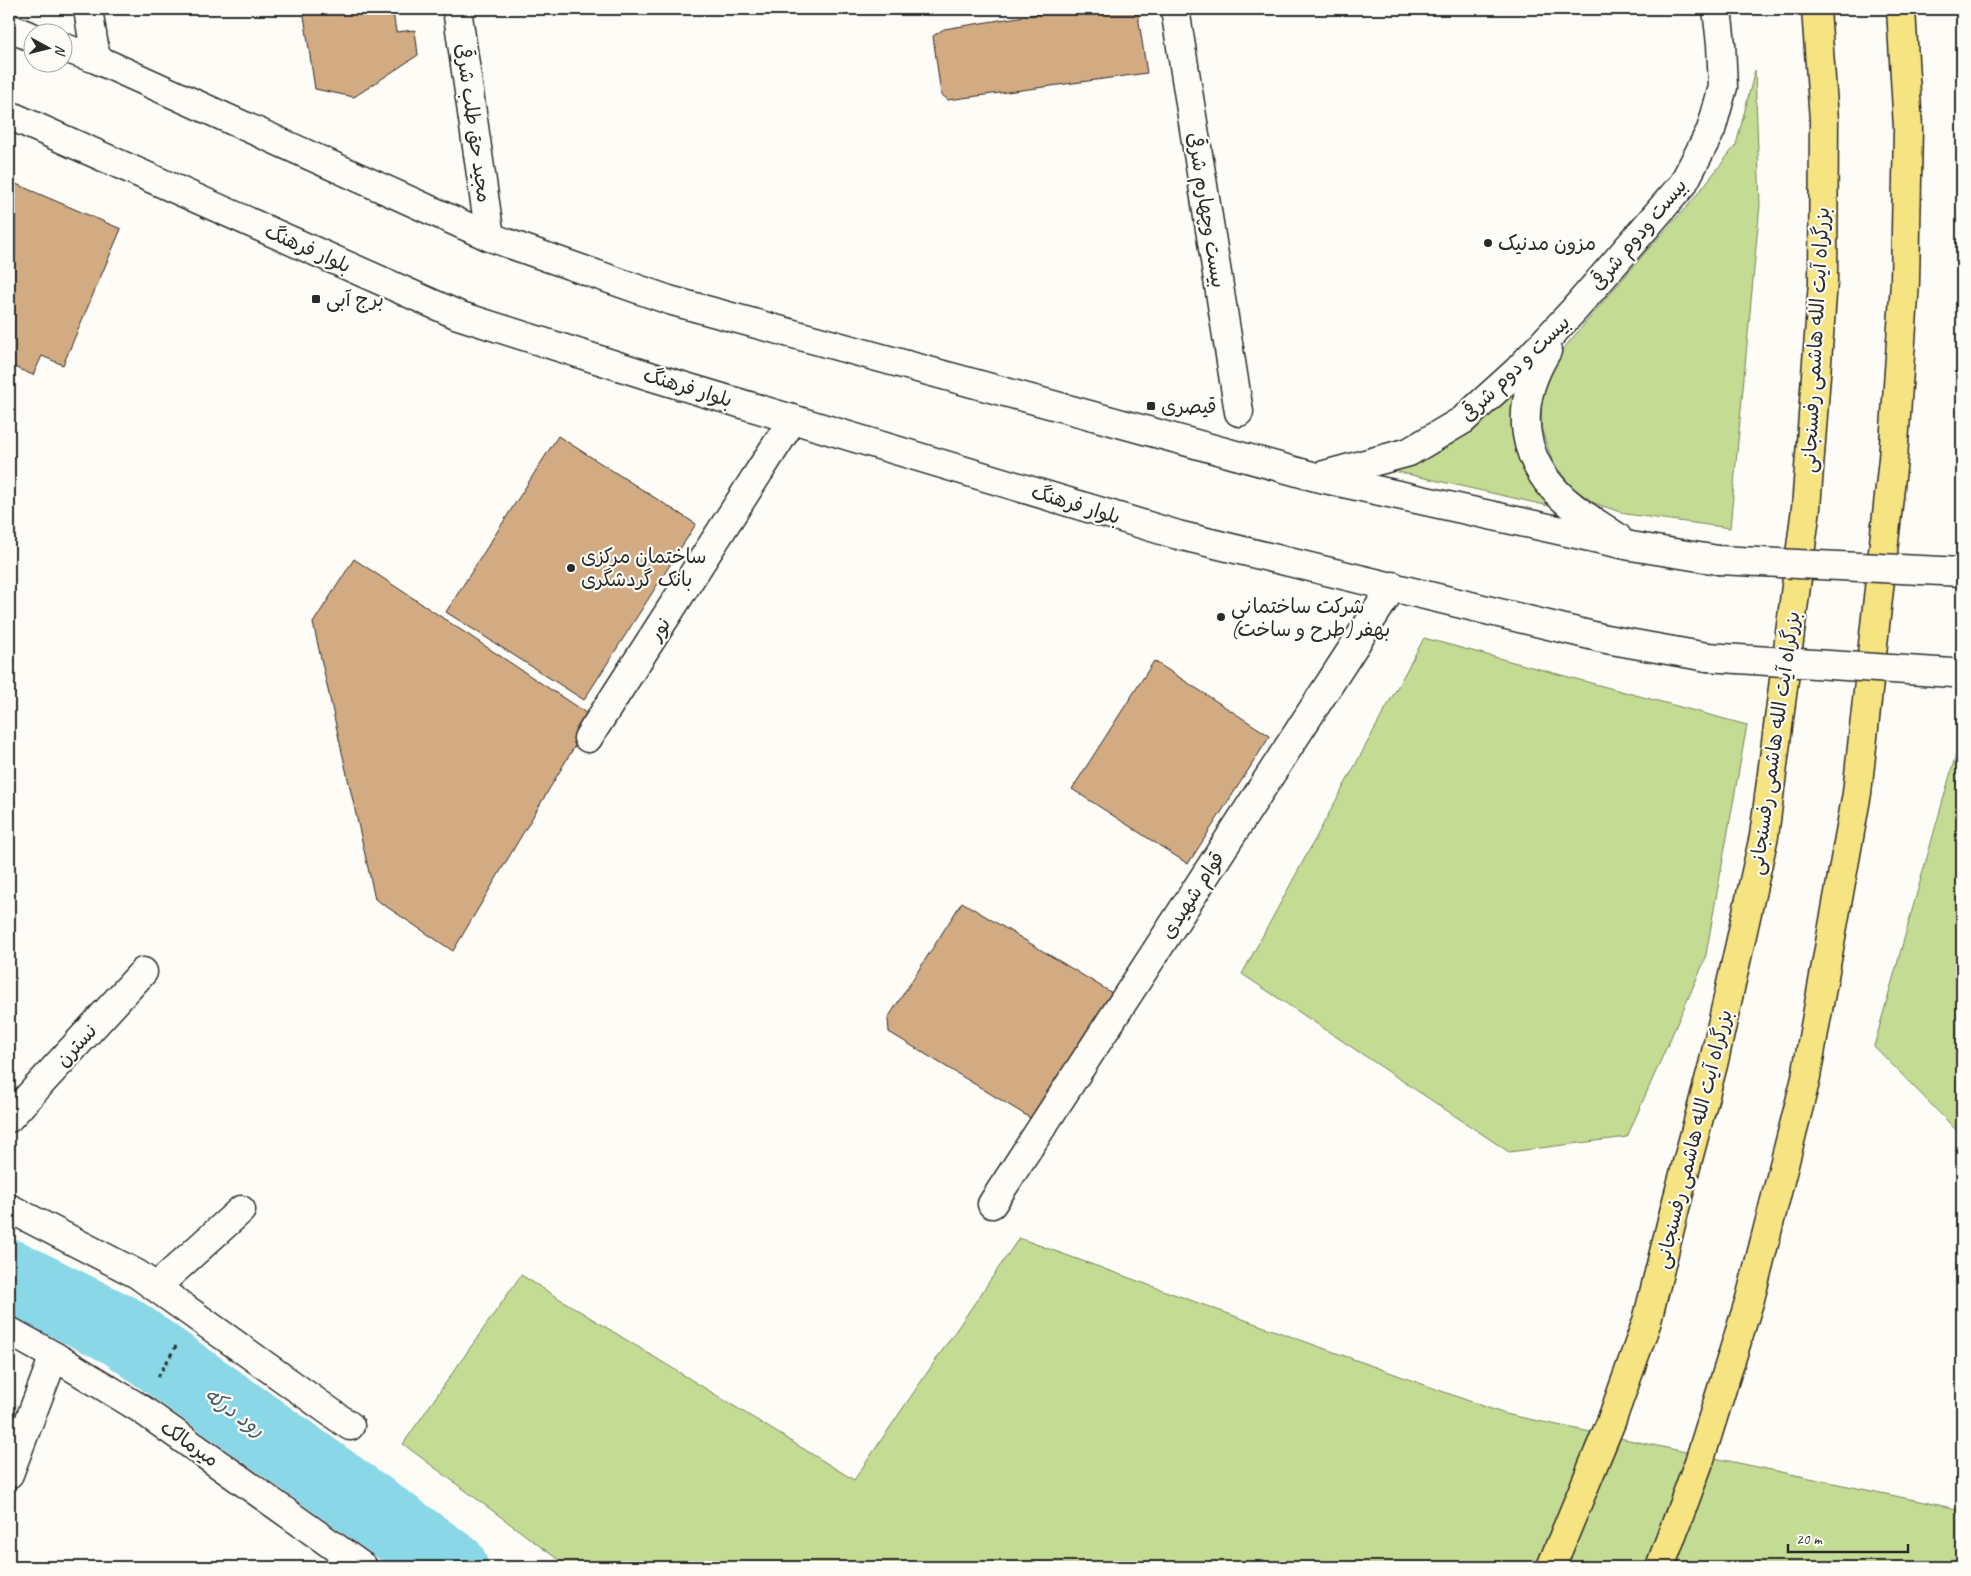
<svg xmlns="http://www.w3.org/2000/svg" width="1971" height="1576" viewBox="0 0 1971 1576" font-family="Caveat,'Playpen Sans Arabic',sans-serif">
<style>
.green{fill:#c3db92;stroke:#77835e}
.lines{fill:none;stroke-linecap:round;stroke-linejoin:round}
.river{stroke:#89d7e7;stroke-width:72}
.building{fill:#d2ab83;stroke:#2b2b2b}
.street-casing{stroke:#2b2b2b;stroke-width:31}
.secondary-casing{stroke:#2b2b2b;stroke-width:31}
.highway-casing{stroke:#2b2b2b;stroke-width:31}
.path{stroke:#2b2b2b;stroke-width:3;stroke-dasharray:4 4;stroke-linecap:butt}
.street{stroke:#fdfcf7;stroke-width:28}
.secondary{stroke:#fdfcf7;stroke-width:28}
.highway{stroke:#f6e381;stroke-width:28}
.secondary-bridge-casing{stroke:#2b2b2b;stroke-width:31;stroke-linecap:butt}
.secondary-bridge{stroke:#fdfcf7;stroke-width:28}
.poi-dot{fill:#2b2b2b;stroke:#fdfcf7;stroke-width:2}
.labels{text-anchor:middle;stroke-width:4.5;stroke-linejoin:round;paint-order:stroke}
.street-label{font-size:20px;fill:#2b2b2b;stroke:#fdfcf7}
.poi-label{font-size:20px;fill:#2b2b2b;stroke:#fdfcf7;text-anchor:start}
.water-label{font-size:21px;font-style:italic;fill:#475f63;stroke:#fdfcf7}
</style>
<rect width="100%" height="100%" fill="#fdfcf7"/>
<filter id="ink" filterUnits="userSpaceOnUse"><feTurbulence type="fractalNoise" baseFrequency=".02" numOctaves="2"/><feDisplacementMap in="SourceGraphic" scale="10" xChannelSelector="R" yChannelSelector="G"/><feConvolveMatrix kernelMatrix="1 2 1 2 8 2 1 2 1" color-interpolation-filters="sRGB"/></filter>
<g filter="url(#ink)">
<path class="green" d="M1755,70L1760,204L1730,528L1626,514L1594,503L1572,487L1553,463L1541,428L1542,395L1558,355L1650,247L1692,201L1736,145Z
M1521,382L1512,408L1514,438L1558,508L1385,469Z
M1424,638L1747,725L1705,960L1627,1137L1509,1152L1242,974Z
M1961,736H1962V1136L1874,1046Z
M1019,1238L1505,1414L1962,1510V1567H568L403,1444L521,1275L854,1480Z"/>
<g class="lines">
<path class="river" d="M9,1275L123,1332L452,1567"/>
</g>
<path class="building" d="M303,9H411L393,12L396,32L415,30L418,55L354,97L315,89Z
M1069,9H1137L1147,73L948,100L941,94L933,36L944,29Z
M9,181L121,229L63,365L42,356L33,375L9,365Z
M558,436L696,524L584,700L446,612Z
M354,559L592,717L453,951L375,899L313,623Z
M1154,661L1270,736L1188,864L1072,789Z
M962,902L1112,993L1032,1119L889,1032L888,1018Z"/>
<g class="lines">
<g class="street-casing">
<path id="street" d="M88,9L96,59
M457,9L490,237
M1175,9L1239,412
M588,738L793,419
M9,1118L143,972
M992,1204L1393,586
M156,1287L241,1210
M9,1474L54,1356"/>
</g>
<g class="secondary-casing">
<path id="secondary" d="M9,28L32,37
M62,47L96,59L490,237L669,300L1316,477L1631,546L1718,560
M9,115L458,315L656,378L1178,535L1606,639L1707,657
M1547,351C1512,408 1520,465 1573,507C1587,518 1603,527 1617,537
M1321,476L1409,452L1463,420L1517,371L1574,310L1683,184L1711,130L1723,87L1721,44L1717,9
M9,1208L137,1274L350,1426
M9,1331L54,1356L141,1409L363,1567"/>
</g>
<g class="highway-casing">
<path id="highway" d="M1551,1567L1611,1422L1647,1321L1675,1208L1713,1065L1764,836L1806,508L1823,282L1824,120L1816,9
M1660,1567L1699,1462L1750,1299L1805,1082L1857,793L1893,459L1905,282L1908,128L1901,9"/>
</g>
<path class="path" d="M158,1377L176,1346"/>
<use href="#street" class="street"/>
<use href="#secondary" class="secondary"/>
<use href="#highway" class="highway"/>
<g class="secondary-bridge-casing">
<path id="secondary-bridge" d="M1718,560L1962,572
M1707,657L1953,673"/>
</g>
<use href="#secondary-bridge" class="secondary-bridge"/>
</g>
</g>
<g class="poi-dot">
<circle cx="1488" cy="243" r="5"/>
<rect x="311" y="294" width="10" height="10" rx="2.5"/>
<rect x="1146" y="401" width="10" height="10" rx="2.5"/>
<circle cx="571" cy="568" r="5"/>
<circle cx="1221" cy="617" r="5"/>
</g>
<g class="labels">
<g class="street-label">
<text transform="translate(474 123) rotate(82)" y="7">مجید حق طلب شرقی</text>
<text transform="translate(1207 210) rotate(81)" y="7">بیست وچهارم شرقی</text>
<text transform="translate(1638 234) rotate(-50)" y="7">بیست ودوم شرقی</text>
<text transform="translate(308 248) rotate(24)" y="7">بلوار فرهنگ</text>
<text transform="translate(1815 340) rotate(-87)" y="7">بزرگراه آیت الله هاشمی رفسنجانی</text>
<text transform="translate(1515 368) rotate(-44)" y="7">بیست و دوم شرقی</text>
<text transform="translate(688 387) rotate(17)" y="7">بلوار فرهنگ</text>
<text transform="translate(1076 504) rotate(17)" y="7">بلوار فرهنگ</text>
<text transform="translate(659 629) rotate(-57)" y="7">نور</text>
<text transform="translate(1774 743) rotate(-82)" y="7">بزرگراه آیت الله هاشمی رفسنجانی</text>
<text transform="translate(1192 895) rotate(-57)" y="7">قوام شهیدی</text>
<text transform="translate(76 1045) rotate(-47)" y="7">نسترن</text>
<text transform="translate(1693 1139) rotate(-76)" y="7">بزرگراه آیت الله هاشمی رفسنجانی</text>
<text transform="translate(190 1443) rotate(35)" y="7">میرمالک</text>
</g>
<g class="poi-label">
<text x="1498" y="250">مزون مدنیک</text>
<text x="326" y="306">برج آبی</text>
<text x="1161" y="413">قیصری</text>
<text x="581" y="563">ساختمان مرکزی<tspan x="581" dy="23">بانک گردشگری</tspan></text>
<text x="1231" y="613">شرکت ساختمانی<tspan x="1231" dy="23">بهفر (طرح و ساخت)</tspan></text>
</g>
<g class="water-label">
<text transform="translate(235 1412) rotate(36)" y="7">رود درکه</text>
</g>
</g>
<rect width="1971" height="1576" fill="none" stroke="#fdfcf7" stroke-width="30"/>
<rect x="15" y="15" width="1941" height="1546" fill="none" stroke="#2b2b2b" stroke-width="2" filter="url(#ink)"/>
<g transform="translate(48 48) rotate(97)"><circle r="24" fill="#fdfcf7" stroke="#a9a8a5"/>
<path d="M0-4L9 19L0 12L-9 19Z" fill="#2b2b2b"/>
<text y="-8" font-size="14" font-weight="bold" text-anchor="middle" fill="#2b2b2b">N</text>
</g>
<path d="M1788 1544v8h120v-8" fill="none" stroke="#2b2b2b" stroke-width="2.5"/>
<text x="1796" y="1544" font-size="15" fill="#2b2b2b" stroke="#fdfcf7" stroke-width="4" paint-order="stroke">20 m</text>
</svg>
